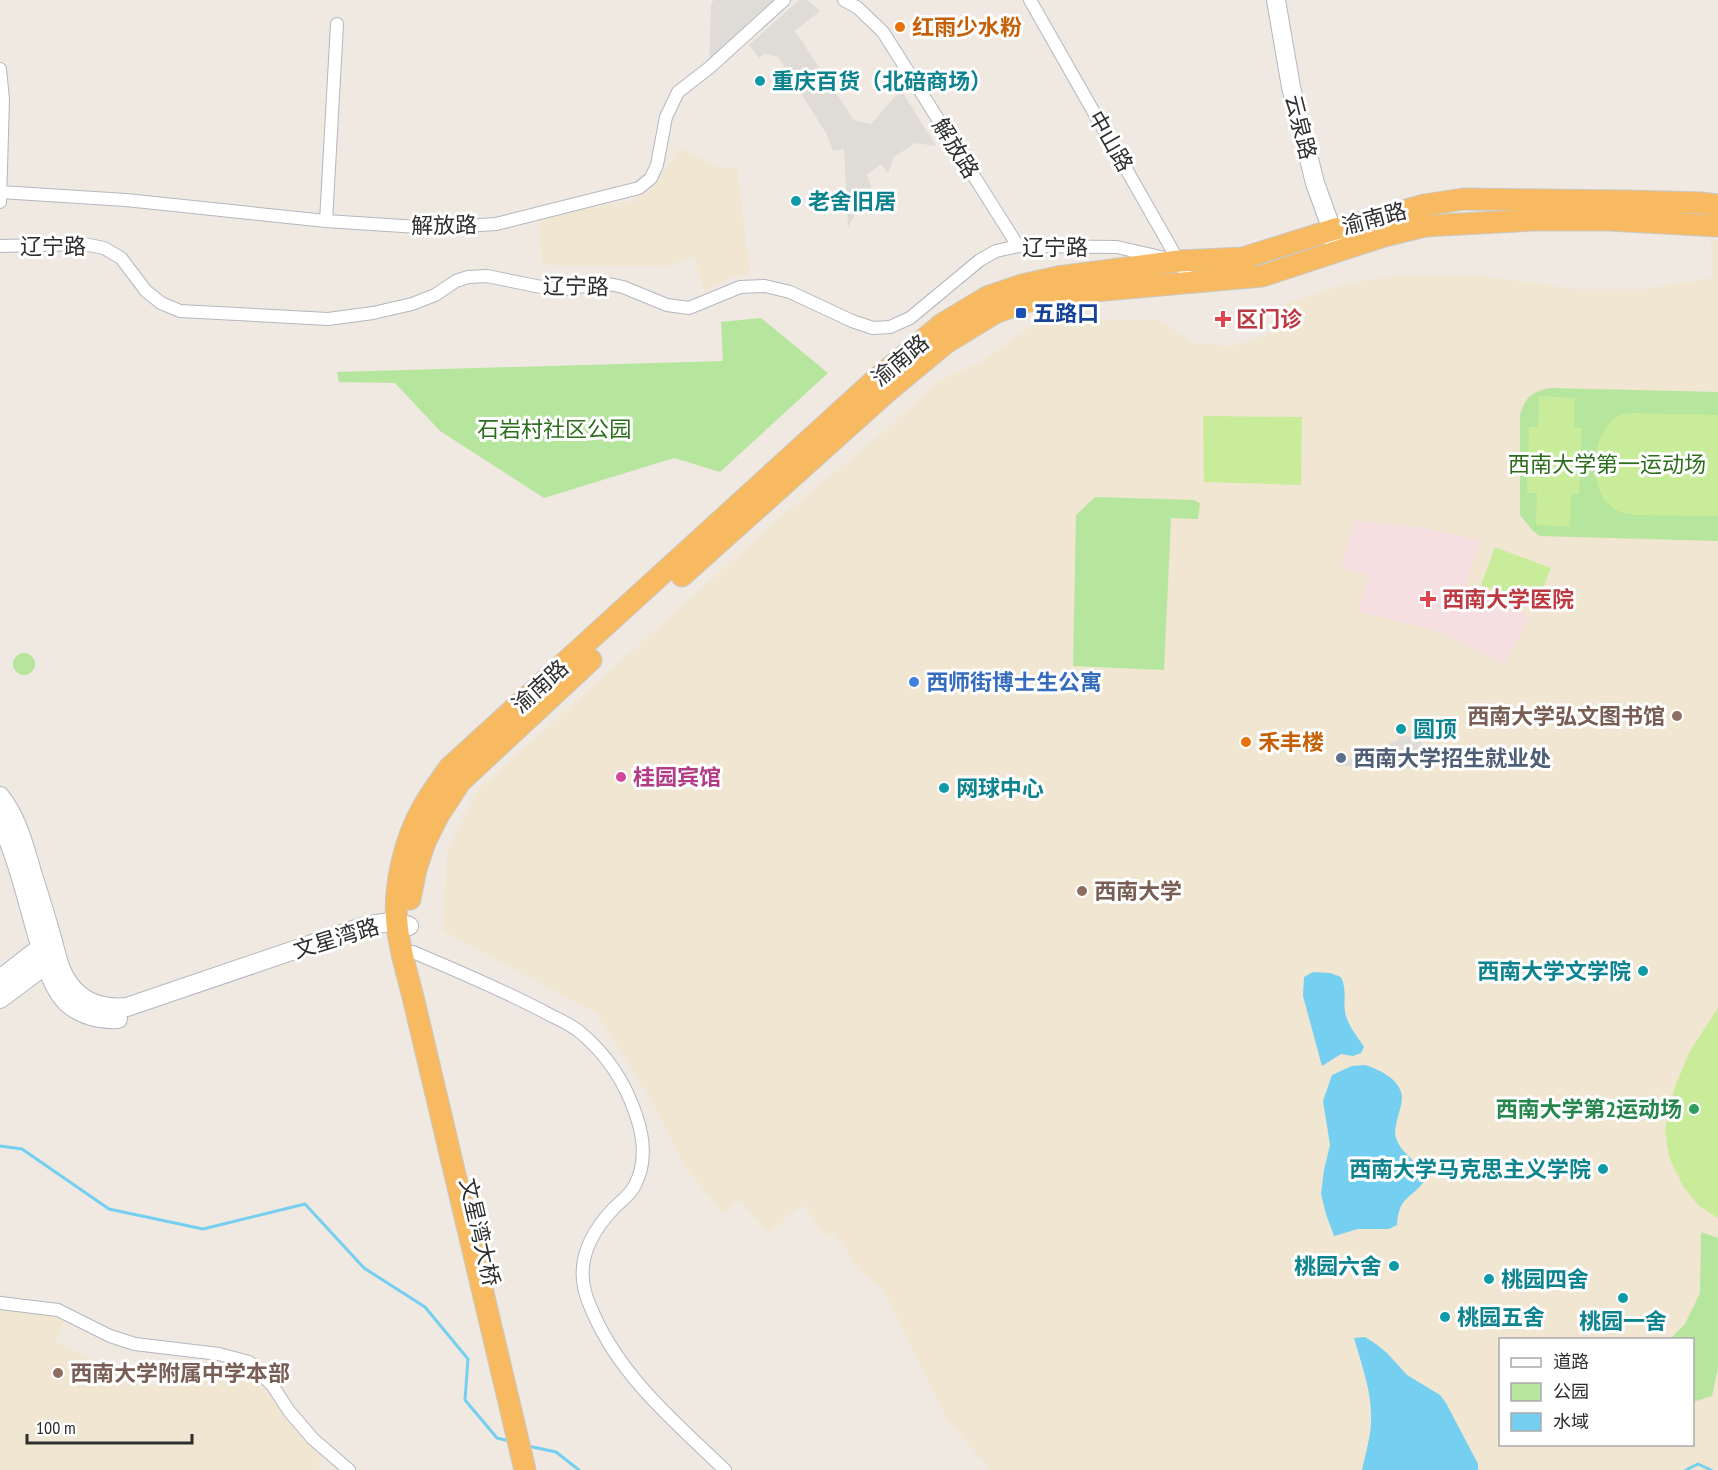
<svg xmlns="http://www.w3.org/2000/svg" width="1718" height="1470" viewBox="0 0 1718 1470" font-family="'PT Sans Narrow','Noto Sans SC',sans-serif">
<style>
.education{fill:#f0e6d1;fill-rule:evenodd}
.medical{fill:#f5dfe0}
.green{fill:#b6e59e}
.pitch{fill:#c9ec9a}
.plaza{fill:#dfdcd8}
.water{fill:#75cff0}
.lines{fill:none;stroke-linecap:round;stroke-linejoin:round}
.stream{stroke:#75cff0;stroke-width:3}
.minor-casing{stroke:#b4b7c1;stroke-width:14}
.secondary-casing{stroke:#b4b7c1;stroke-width:20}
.trunk-casing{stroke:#c9c9c9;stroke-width:23}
.minor{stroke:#fff;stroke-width:12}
.secondary{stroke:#fff;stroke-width:18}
.trunk{stroke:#f8ba60;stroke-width:21}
.food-dot{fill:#e8710a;stroke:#fff;stroke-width:2}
.culture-dot{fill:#0f9aa8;stroke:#fff;stroke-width:2}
.transit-dot{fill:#1a4fb4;stroke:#fff;stroke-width:2}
.health-dot{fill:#e0444e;stroke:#fff;stroke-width:2}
.shop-dot{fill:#3f7fe0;stroke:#fff;stroke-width:2}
.education-dot{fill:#8d6e63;stroke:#fff;stroke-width:2}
.service-dot{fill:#5c6f8a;stroke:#fff;stroke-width:2}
.hotel-dot{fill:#d1479c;stroke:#fff;stroke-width:2}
.leisure-dot{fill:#2e9e5b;stroke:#fff;stroke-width:2}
.labels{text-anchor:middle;stroke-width:6;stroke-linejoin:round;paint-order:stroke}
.food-label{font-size:22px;font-weight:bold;fill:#c56008;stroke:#fff;text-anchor:start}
.culture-label{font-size:22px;font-weight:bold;fill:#0d838f;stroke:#fff;text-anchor:start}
.street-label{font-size:22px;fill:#2e2e2e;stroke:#fff}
.transit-label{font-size:22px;font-weight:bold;fill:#164399;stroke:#fff;text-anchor:start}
.health-label{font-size:22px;font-weight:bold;fill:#be3a42;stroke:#fff;text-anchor:start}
.park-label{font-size:22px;fill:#2c6e1b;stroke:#fff}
.shop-label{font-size:22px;font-weight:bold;fill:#366cbe;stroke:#fff;text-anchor:start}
.education-label{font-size:22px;font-weight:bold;fill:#785e54;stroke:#fff;text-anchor:start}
.service-label{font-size:22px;font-weight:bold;fill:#4e5e75;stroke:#fff;text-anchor:start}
.hotel-label{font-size:22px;font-weight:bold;fill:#b23c85;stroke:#fff;text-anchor:start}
.leisure-label{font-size:22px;font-weight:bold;fill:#27864d;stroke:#fff;text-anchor:end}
</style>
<rect width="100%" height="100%" fill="#efe9e1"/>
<path class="education" d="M680,148L723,169L737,167L750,274L735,276L704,291L694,257L664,267L542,265L539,215L633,201L660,176Z
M1711,239L1718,241V1468L1714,1470H990L947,1419L883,1289L859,1270L834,1232L826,1236L802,1204L769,1233L739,1200L724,1214L684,1166L655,1106L597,1014L443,931L447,851L478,790L785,513L886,430L938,382L984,360L1039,321L1160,320L1194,343L1231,346L1277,332L1290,318L1282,305L1343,285L1383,277L1473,275L1575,289H1645L1712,278ZM1500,1340H1692V1444H1500Z
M0,1293L67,1316L55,1340L137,1384L170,1385L239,1362L275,1384L328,1452L317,1462L320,1470H0Z"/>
<path class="medical" d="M1354,520L1420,527L1481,541L1465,586L1530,616L1504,664L1433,630L1359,612L1368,575L1341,569Z"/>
<path class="green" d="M761,318L828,373L720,472L674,458L544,498L440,431L395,383L339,382L337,372L723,361L721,322Z
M1550,388L1718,392V541L1540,536L1533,531L1520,515V415C1525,397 1532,392 1550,388Z
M1095,497L1194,500L1200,503L1198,519L1171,518L1164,670L1073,666L1076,515Z
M13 664a11 11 0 1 1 22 0a11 11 0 1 1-22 0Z
M1701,1232L1718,1238V1368L1712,1396L1693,1402L1692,1340L1670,1339L1685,1324L1700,1293Z"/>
<path class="pitch" d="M1539,396L1575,398L1574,427L1582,428L1579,494H1571L1570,527L1536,525L1537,493H1527L1529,427H1538Z
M1632,413L1718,415V516L1634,515C1626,513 1618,513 1612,507C1587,489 1591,431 1618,416C1622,414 1628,414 1632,413Z
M1203,416L1302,417L1301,485L1204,482Z
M1495,547L1551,568L1536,606L1481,585Z
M1718,1008V1218L1698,1205L1683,1186L1669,1157L1665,1130L1674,1089L1690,1051Z"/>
<path class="plaza" d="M713,0H784L709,68L711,6Z
M799,0H807L820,11L795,31L854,120L871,124L901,90L936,146L915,143L894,157L888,173L881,164L867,175L876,201L869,200L860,206L848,227L844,149L833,151L826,133L778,57L764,54L759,58L749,45Z
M1400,736L1421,738L1424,755L1435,769L1332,766L1398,740Z"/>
<path class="water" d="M1313,972L1330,973L1341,977C1348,992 1342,1003 1346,1016C1349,1027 1358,1037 1364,1047L1361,1053L1353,1056L1341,1054L1322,1066L1303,996L1304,977Z
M1365,1065C1378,1069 1397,1078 1401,1092C1404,1100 1399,1112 1397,1120C1396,1126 1394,1132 1396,1138C1402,1156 1420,1161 1426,1179C1411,1200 1399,1195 1397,1225L1389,1229H1358L1334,1236L1326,1214L1321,1194L1324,1170L1330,1145L1323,1101L1332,1075L1352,1066Z
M1365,1337L1376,1344L1387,1353L1407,1375L1440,1395L1446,1403L1478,1464V1470H1362C1366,1452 1372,1433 1371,1415C1371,1389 1361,1363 1354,1338Z"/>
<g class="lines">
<path class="stream" d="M0,1146L22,1149L109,1209L203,1229L305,1204L364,1268L425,1307L468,1359L465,1400L497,1438L510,1441
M528,1446L556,1452L579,1470
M1686,1470L1698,1464L1711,1470"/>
<g class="minor-casing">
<path id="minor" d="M844,0L858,8L883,32L1018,246
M1030,0L1191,283
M0,69L3,99L0,202
M0,192L126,200L326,221L433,228L496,224L639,188L651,178L657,165L666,117L678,92L709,68L784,0
M326,221L337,24
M0,246L84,244L104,248L121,258L146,291L161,303L180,311L328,319L373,313L412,304L435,295L456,281L468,277L487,276L541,287L565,289L604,283L623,287L667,305L689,308L740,287L765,286L790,292L852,321L873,328L890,327L910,318L980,260L996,251L1018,246L1117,247L1165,258
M413,952C459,972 506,991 550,1015C560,1020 572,1025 581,1033C607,1055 625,1082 636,1115C644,1138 647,1162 635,1185C631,1194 621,1201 614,1208C595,1228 580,1252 583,1280C584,1293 589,1304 594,1315C622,1378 676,1423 725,1470
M0,1303L58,1310L110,1336L135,1344L219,1354L249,1362L272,1385L289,1411L313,1439L349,1470"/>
</g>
<g class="secondary-casing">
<path id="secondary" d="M1276,0L1291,87L1315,183L1332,230L1334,244
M0,796C18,819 24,845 32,872C39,894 46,916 52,938C57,955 59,971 70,985C84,1004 105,1009 127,1007L362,927C379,923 392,920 409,926
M0,821C17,857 26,897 37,935C44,957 50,986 67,1003C82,1016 99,1020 118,1019
M0,979L41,947L54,946L47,964L0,999"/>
</g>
<g class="trunk-casing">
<path id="trunk" d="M682,576L887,392L946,343L995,313L1025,302L1071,293L1262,276L1384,236L1425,226L1533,220H1609L1718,226
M410,899L416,869L425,842L438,816L460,782L591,660
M525,1470L413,997C407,973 399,948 397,924C393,887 405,838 423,807C431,793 440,781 449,768L877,378L942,324L987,297L1022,285L1058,277L1179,261L1243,258L1332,230L1368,221L1424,205L1464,199L1627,201L1702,203L1718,205"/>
</g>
<use href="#minor" class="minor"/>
<use href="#secondary" class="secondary"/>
<use href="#trunk" class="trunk"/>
</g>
<g class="food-dot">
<circle cx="900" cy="27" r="6"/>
<circle cx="1246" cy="742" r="6"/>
</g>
<g class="culture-dot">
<circle cx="760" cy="81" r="6"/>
<circle cx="796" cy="201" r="6"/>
<circle cx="1401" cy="729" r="6"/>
<circle cx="944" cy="788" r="6"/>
<circle cx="1643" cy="971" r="6"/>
<circle cx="1603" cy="1169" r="6"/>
<circle cx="1394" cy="1266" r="6"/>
<circle cx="1489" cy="1279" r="6"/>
<circle cx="1623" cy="1298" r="6"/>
<circle cx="1445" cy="1317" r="6"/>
</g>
<rect class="transit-dot" x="1015" y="307" width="12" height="12" rx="3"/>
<g class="health-dot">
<path d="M1220 310h6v6h6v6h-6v6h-6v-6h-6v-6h6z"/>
<path d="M1425 590h6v6h6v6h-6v6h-6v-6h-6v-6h6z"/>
</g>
<circle class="shop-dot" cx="914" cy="682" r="6"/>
<g class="education-dot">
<circle cx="1677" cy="716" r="6"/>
<circle cx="1082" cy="891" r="6"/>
<circle cx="58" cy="1373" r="6"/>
</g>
<circle class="service-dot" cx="1341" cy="758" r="6"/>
<circle class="hotel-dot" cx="621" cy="777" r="6"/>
<circle class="leisure-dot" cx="1694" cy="1109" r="6"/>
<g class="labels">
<g class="food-label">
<text x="912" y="35">红雨少水粉</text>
<text x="1258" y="750">禾丰楼</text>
</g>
<g class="culture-label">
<text x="772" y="89">重庆百货（北碚商场）</text>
<text x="808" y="209">老舍旧居</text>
<text x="1413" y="737">圆顶</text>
<text x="956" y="796">网球中心</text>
<text x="1631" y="979" text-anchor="end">西南大学文学院</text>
<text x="1591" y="1177" text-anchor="end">西南大学马克思主义学院</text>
<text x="1382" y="1274" text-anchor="end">桃园六舍</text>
<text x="1501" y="1287">桃园四舍</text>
<text x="1457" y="1325">桃园五舍</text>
<text x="1623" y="1329" text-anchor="middle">桃园一舍</text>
</g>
<g class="street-label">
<text transform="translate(1301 127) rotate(76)" y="8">云泉路</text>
<text transform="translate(1111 141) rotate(60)" y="8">中山路</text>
<text transform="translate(956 148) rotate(58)" y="8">解放路</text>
<text transform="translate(1374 218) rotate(-15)" y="8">渝南路</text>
<text transform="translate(444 225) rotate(-1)" y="8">解放路</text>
<text x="53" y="254">辽宁路</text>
<text x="1055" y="255">辽宁路</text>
<text transform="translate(576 286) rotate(1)" y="8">辽宁路</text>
<text transform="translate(900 360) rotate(-40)" y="8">渝南路</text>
<text transform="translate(540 686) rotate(-42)" y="8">渝南路</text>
<text transform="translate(336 938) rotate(-17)" y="8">文星湾路</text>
<text transform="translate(480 1232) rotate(77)" y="8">文星湾大桥</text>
</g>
<g class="transit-label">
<text x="1033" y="321">五路口</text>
</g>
<g class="health-label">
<text x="1236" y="327">区门诊</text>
<text x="1442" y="607">西南大学医院</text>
</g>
<g class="park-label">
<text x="554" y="437">石岩村社区公园</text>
<text x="1607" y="472">西南大学第一运动场</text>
</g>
<g class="shop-label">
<text x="926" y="690">西师街博士生公寓</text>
</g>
<g class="education-label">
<text x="1665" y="724" text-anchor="end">西南大学弘文图书馆</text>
<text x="1094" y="899">西南大学</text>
<text x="70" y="1381">西南大学附属中学本部</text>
</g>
<g class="service-label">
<text x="1353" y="766">西南大学招生就业处</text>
</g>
<g class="hotel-label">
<text x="633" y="785">桂园宾馆</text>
</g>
<g class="leisure-label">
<text x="1682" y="1117">西南大学第2运动场</text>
</g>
</g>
<rect x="1499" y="1338" width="195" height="108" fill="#ffffff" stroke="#ababab" stroke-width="1.5"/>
<rect x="1511" y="1358" width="30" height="9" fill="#ffffff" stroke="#ababab" stroke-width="1.5"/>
<text x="1553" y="1368" font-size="18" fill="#2e2e2e">道路</text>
<rect x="1511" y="1383" width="30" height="18" fill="#b6e59e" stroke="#ababab" stroke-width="1.5"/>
<text x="1553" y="1398" font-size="18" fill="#2e2e2e">公园</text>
<rect x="1511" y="1413" width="30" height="18" fill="#75cff0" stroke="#ababab" stroke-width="1.5"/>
<text x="1553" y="1428" font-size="18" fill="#2e2e2e">水域</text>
<path d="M27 1434v9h165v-9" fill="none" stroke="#2e2e2e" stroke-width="3"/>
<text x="36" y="1434" font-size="18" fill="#2e2e2e" stroke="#ffffff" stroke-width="4.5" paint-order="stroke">100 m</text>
</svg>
